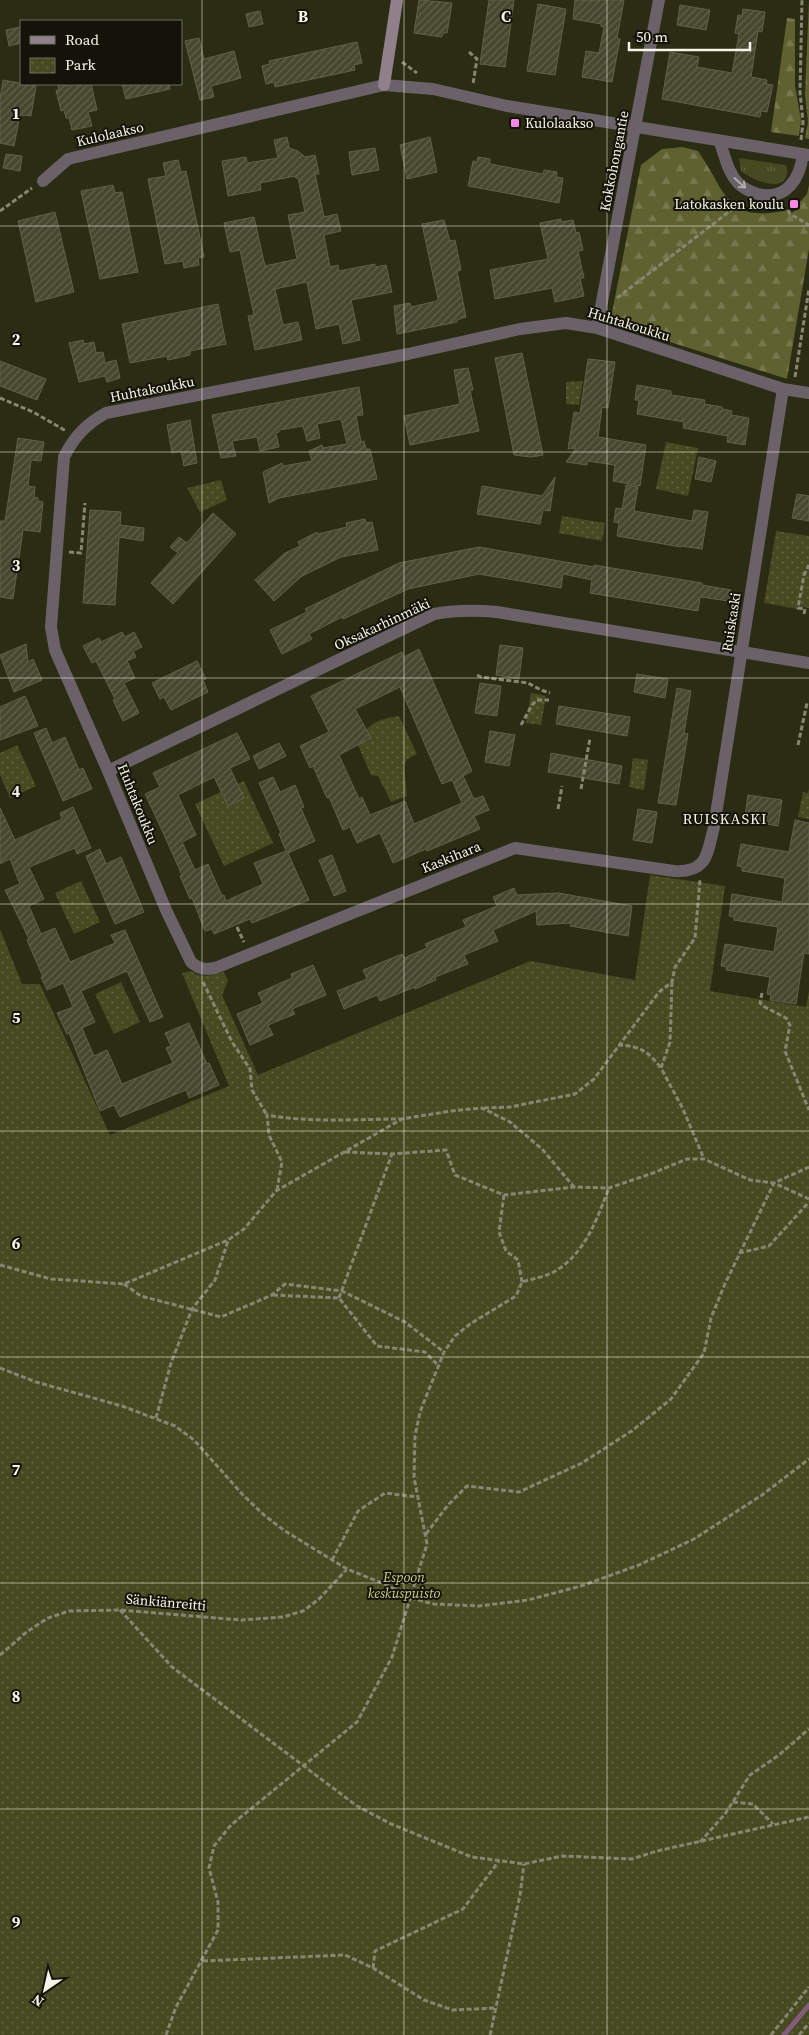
<svg xmlns="http://www.w3.org/2000/svg" width="809" height="2035" viewBox="0 0 809 2035" font-family="'Source Serif 4',serif">
<style>
.grass{fill:url(#grass-tufts)}
.forest{fill:url(#forest-firs)}
.park{fill:url(#park-dots)}
.lines{fill:none;stroke-linecap:round;stroke-linejoin:round}
.stream{stroke:#835b7b;stroke-width:5}
.building{fill:url(#building-hatch);stroke:#5f6147;fill-rule:evenodd}
.path{stroke:#868773;stroke-width:3;stroke-dasharray:5 2.5;stroke-linecap:butt}
.street{stroke:#6b6169;stroke-width:12}
.secondary{stroke:#90808c;stroke-width:12}
.oneway{stroke:#b0aca8}
.grid{fill:none;stroke:#f5f6e7;stroke-width:1;stroke-opacity:0.55}
.poi-dot{fill:#fa87e6;stroke:#131309;stroke-width:2}
.labels{text-anchor:middle;stroke-width:4;stroke-linejoin:round;paint-order:stroke}
.poi-label{font-size:14px;fill:#f5f6e7;stroke:#131309;text-anchor:start}
.street-label{font-size:14px;fill:#f5f6e7;stroke:#131309}
.park-label{font-size:14px;font-style:italic;fill:#cccf82;stroke:#131309}
.neighbourhood-label{font-size:15px;letter-spacing:1px;fill:#f5f6e7;stroke:#131309}
.grid-label{font-size:16px;text-anchor:middle;font-weight:bold;fill:#f5f6e7;stroke:#131309;stroke-width:4;stroke-linejoin:round;paint-order:stroke}
</style>
<defs>
<pattern id="grass-tufts" width="24" height="20" patternUnits="userSpaceOnUse" patternTransform="scale(1.25)"><rect width="24" height="20" fill="#474921"/><path d="M3 7l-1-3M5 7V3M7 7l1-3M15 17l-1-3M17 17v-4M19 17l1-3" fill="none" stroke="#626441"/></pattern>
<pattern id="forest-firs" width="22" height="20" patternUnits="userSpaceOnUse" patternTransform="scale(1.25)"><rect width="22" height="20" fill="#5f6130"/><path d="M5 1l3.5 6h-7zM16 11l3.5 6h-7z" fill="#77784e"/></pattern>
<pattern id="park-dots" width="8" height="8" patternUnits="userSpaceOnUse" patternTransform="scale(1.25)"><rect width="8" height="8" fill="#474921"/><path d="M2 2h.1M6 6h.1" fill="none" stroke="#626441" stroke-width="1.8" stroke-linecap="round"/></pattern>
<pattern id="building-hatch" width="6" height="6" patternUnits="userSpaceOnUse" patternTransform="scale(1.25)"><rect width="6" height="6" fill="#46472f"/><path d="M-1 1l2-2M0 6l6-6M5 7l2-2" fill="none" stroke="#61624d"/></pattern>
</defs>
<rect width="100%" height="100%" fill="#2b2c14"/>
<path class="grass" d="M739,158L785,165L787,167C790,196 754,181 741,171Z"/>
<path class="forest" d="M809,0V139L805,138L808,122L805,95Z
M787,18L795,19V86L801,120L799,136L771,132Z
M683,147L698,151C727,193 726,224 788,210L791,213L800,208L798,204L807,194L809,185V249L787,379L610,323L641,165L662,149Z"/>
<path class="park" d="M583,381L579,405L566,404V382Z
M666,442L698,448L688,496L656,489Z
M221,480L227,500L200,512L187,488Z
M562,516L605,523L602,541L559,533Z
M776,531L809,536V608L798,606L797,609L764,603Z
M531,693L546,696L541,725L526,723Z
M399,716L417,754L407,759L404,766L407,796L391,802L378,776L371,775L358,745C368,723 375,720 399,716Z
M17,745L36,786L10,798L0,775V753Z
M633,758L648,760L644,790L629,787Z
M244,781L273,843L224,866L195,804Z
M809,789V819L798,817L803,792L808,793Z
M650,875L725,886L710,991L806,1007L809,991V2035H0V929L22,984H40L110,1135L229,1086L182,973L191,971C202,979 212,975 224,972L228,981L222,995L258,1075L530,961L635,980Z
M81,881L100,922L74,934L55,893Z
M121,982L140,1022L114,1034L95,994Z"/>
<g class="lines">
<path class="stream" d="M784,2035L809,2005"/>
</g>
<path class="building" d="M419,0L452,3L447,33H443L442,37L414,33Z
M489,0H514L505,67L480,64Z
M575,0H624L617,38L620,39L612,82L582,77L586,51L599,53L604,27L601,26V24L573,19Z
M538,4L566,9L555,75L527,71Z
M680,5L710,10L706,30L677,25Z
M743,9L765,12L762,32L758,31L751,77L767,80L766,84L773,85L767,112L761,111L760,117L662,99L670,52L699,57L697,67L732,73L739,34L735,33L738,15L742,16Z
M260,11L263,24L249,27L246,14Z
M21,27V43L9,46L6,30Z
M199,38L204,59L234,51L241,78L211,86L214,97L200,100L185,41Z
M357,42L362,63L354,65L355,70L275,87L274,82L266,84L262,66L270,64L269,61Z
M3,80L36,86L31,116L20,115L14,146L0,143V99Z
M58,84H91L97,110L88,112L92,126L72,130L69,118H66L64,110L61,111L56,90H59Z
M122,84H169L170,89L126,99Z
M287,137L289,148L298,151L305,157L315,155L319,174H315L324,217L337,214L341,231L324,235L330,267L338,265L339,271L375,264V267L386,265L392,292L351,300L360,340L343,344L339,324L316,329L307,282L275,289L283,325L298,322L302,340L255,350L248,316L254,315L240,250L230,252L224,223L254,217L265,266L297,259L288,215L305,212L298,178H296L295,176L260,183L261,190L228,196L222,161L246,157L247,163L278,158L274,140Z
M430,137L437,172L407,179L400,145Z
M375,148L379,170L352,175L349,152Z
M6,154L22,156L20,171L3,168Z
M478,157L490,159V164L543,174L544,170L557,172L556,177L563,178L559,203L468,186L473,161L477,162Z
M178,160L181,172L186,171L204,257L198,258L199,265L184,268L183,261L165,264L148,179L166,176L163,163Z
M113,185L115,193L122,192L138,272L100,279L81,191Z
M55,212L74,292L36,302L18,221Z
M561,219V222L573,220L576,233L579,232L583,250L578,251L584,278H580L584,296L555,302L552,288L495,299L490,270L548,259L540,223Z
M444,220L450,241L455,240L461,270L457,271L466,317L457,320V322L397,334L394,306L410,303L411,307L437,301L438,299L422,224Z
M218,304L226,344L190,351V355L168,360L167,356L130,363L122,324Z
M83,340L84,344L94,342L96,353L103,352L105,363L116,360L120,378L107,382L105,376L79,382L69,343Z
M522,353L543,455L531,457L514,455L495,358Z
M588,359L615,362L608,408L602,407L598,437L646,445L640,486L613,481L615,465L587,461V465L566,462L576,448L568,449L574,412L580,413Z
M0,361L46,379L37,400L0,386Z
M468,368L473,390H470L479,431L410,445L404,416L460,404L454,370Z
M637,385L671,391V395L705,400L704,404L722,407V409L732,411L731,415L749,418L745,445L727,442L728,436L683,428L684,422L637,414L639,400H635Z
M359,387L363,415L356,416L361,442L364,441L366,449H370L377,479L279,498L269,503L263,472L282,463L283,466L312,461L309,451L322,445L323,448L347,444L341,419L317,424L320,438L307,441L303,426L279,430V432L276,433L279,447L260,451L257,437L232,441L236,456L221,458L212,415Z
M190,420L197,463L184,466L181,451L172,453L167,425Z
M18,438L44,442L41,461L31,460L28,486L35,487L34,497L38,498V501L43,502L40,532L23,530L13,599L0,597V521H5Z
M699,457L716,461L711,482L695,479Z
M555,477L550,511L543,510L540,524L477,514L482,486L542,496Z
M626,485L638,487L634,511L692,521L694,510L708,512L702,549L681,546V547L617,536L619,523L614,522L616,508L622,509Z
M797,494L809,496V521L792,518Z
M90,510L121,512L120,525L144,528L143,541L119,537L115,605L83,603Z
M213,513L236,534L173,604L151,583L178,553L170,547L179,537L187,543Z
M365,519L366,523L372,522L378,550L341,557L302,576L274,601L255,580L285,553L300,546L298,542L317,532L318,534L347,527L346,523Z
M479,547L594,567V565L702,583V585L731,590L729,601L700,597L698,611L590,593L592,580L563,574L561,588L479,574L408,589L343,619L342,617L309,634L312,639L282,654L270,630L307,612L305,609L399,563Z
M122,632L125,637L134,632L142,647L133,651L136,657L127,661L135,678L124,683L139,713L123,721L113,700L115,699L96,661L92,663L83,646L99,638L101,642Z
M26,644L28,662L33,659L42,680L14,692L0,655Z
M500,645L523,648L519,679L496,675Z
M419,649L472,771L463,776L474,799L483,796L489,810L474,816L480,829L427,851L426,849L393,863L380,833L357,843L350,827L343,830L329,797L327,798L313,766L310,768L300,746L329,732L311,696L402,652L404,657ZM400,687L442,784L452,780L462,803L414,824L405,801L370,815L362,797L359,799L339,755L371,738L355,709Z
M197,661L206,679L203,680L208,692L171,710L164,697L160,699L152,683Z
M637,674L668,679L665,698L634,692Z
M480,683L501,686L497,716L475,713Z
M677,688L691,691L684,733L688,734L676,805L658,803Z
M25,696L38,726L0,740V707Z
M559,706L630,717L627,736L556,724Z
M46,728L52,743L65,737L79,770L83,768L92,789L63,801L34,733Z
M490,731L515,735L509,766L485,762Z
M237,733L250,759L230,768L244,798L228,806L214,777L178,795L196,835L182,842L195,870L208,864L222,896L224,895L226,901L263,884L254,863L286,851L279,834L281,833L259,783L273,777L280,792L295,785L304,807L301,808L315,841L288,853L309,900L252,923L250,919L214,934L212,929L205,931L192,898L190,899L180,876L182,875L161,828L145,794L160,787L153,773Z
M279,743L286,756L259,769L253,756Z
M551,753L622,766L619,784L548,772Z
M748,795L782,800L778,826L749,821L750,817L745,816Z
M73,807L91,848L77,854L75,848L29,867L44,899L29,906L41,934L55,928L70,962L115,943L111,935L125,930L163,1017L150,1022L127,971L81,991L95,1022L82,1028L94,1056L107,1050L122,1084L173,1063L166,1048L171,1046L165,1033L189,1023L207,1064L209,1063L219,1085L189,1098L186,1090L120,1117L114,1105L100,1111L69,1033L67,1034L57,1013L73,1007L63,983L47,990L41,977H43L27,940L29,939L5,890L20,884L10,859L0,864V808L15,840L62,819L60,813Z
M638,809L657,812L652,843L633,840Z
M795,820L809,823V954L804,953L796,1004L770,1000L771,995L767,994L770,977L726,970L727,967L721,966L725,944L774,952L778,927L734,920V917L729,916L732,894L782,902L785,878L742,871V867L737,866L741,844L789,852Z
M100,849L106,864L121,857L144,912L115,924L86,856Z
M332,855L346,891L334,896L319,860Z
M514,888L517,895L558,893L632,906L628,936L570,926L571,923L537,925L536,911L493,930L498,941L464,955L468,964L435,977L436,980L415,989V987L380,1001L377,995L344,1009L337,991L367,979L363,970L402,954L404,958L427,948L425,944L466,927L463,920L497,906L493,897Z
M313,965L326,995L292,1009L295,1014L268,1025L273,1035L250,1045L237,1014L263,1003L258,993L292,978L291,974Z"/>
<g class="lines">
<path class="path" d="M469,52L477,59L473,84
M402,62L417,73
M801,140L803,122L800,92L802,0
M788,210L790,214L809,225
M0,211L32,188
M617,298L739,204
M795,377L809,289
M0,398L33,412L66,431
M69,552L81,553L85,503
M804,614L805,609L798,608L804,575L809,565
M477,675L481,677L528,683L541,690L550,693
M521,725L532,705L537,700H549
M798,745L807,703
M581,789L590,738
M558,809L562,786
M237,927L244,942
M203,982L232,1042L250,1069L252,1090L267,1115
M672,982L670,1042L661,1068L683,1109L704,1159
M762,993L760,1003L763,1006L786,1018L790,1025L785,1051L809,1110
M618,1045C640,1046 648,1051 661,1068
M484,1108L510,1107L575,1094L594,1079L659,992L672,982L675,967L695,938L700,880
M345,1152L392,1154L446,1150L455,1175L504,1195L574,1187L609,1188L653,1173L687,1159H704L750,1180L774,1183L809,1199
M277,1190L282,1162L269,1135L267,1115C310,1123 358,1119 402,1119
M504,1195L499,1232L506,1251L518,1260L522,1282
M739,1253L769,1246L809,1202
M0,1265L51,1279L124,1284L228,1240L244,1229L276,1191L402,1119L451,1111L482,1108L510,1122L542,1149L574,1187
M124,1284L141,1296L221,1317L272,1295L285,1284L342,1291L405,1322L444,1352
M273,1295L339,1298L377,1346L425,1352L439,1366
M339,1298L392,1154
M0,1368L36,1382L122,1406L175,1426L194,1440L243,1495L264,1515L285,1531L347,1569L387,1585L411,1598L434,1604L479,1606L528,1600L581,1586L639,1565L694,1539L762,1495L809,1459
M156,1418L171,1363L192,1309L215,1280L228,1241
M426,1534L448,1505L467,1486L519,1492L582,1463L633,1430L671,1399L704,1353L711,1318L724,1286L774,1183L809,1167
M332,1560L358,1511L385,1493L418,1497
M120,1610L172,1667L357,1806L391,1824L472,1857L524,1864L562,1856L632,1859L657,1851L809,1817
M0,1655L28,1631L48,1618L69,1611L120,1610L241,1620L283,1617L303,1611L319,1599L347,1569
M733,1802L753,1804L773,1824
M700,1842L725,1814L750,1775L779,1755L809,1729
M203,1961L345,1955L373,1968L424,2000L453,2010L496,2008
M373,1968L375,1951L463,1909L499,1861
M166,2035L176,2007L218,1930V1902L209,1868L214,1846L231,1825L357,1722L392,1657L427,1544L414,1477L415,1436L420,1412L444,1352L455,1336L470,1324L516,1296L522,1282C532,1279 543,1277 552,1273C585,1255 596,1221 609,1188
M490,2035L520,1895L524,1864
M771,2035L809,1987
M799,2035L809,2023"/>
<path class="street" d="M719,140C725,155 727,171 738,183C743,188 751,192 758,194C787,201 800,178 803,154
M43,181L68,159L384,85L433,89L507,106L809,155
M597,328L659,0
M783,389L714,827C707,853 708,873 674,871L515,848L215,968C204,970 199,969 191,962L166,910L108,771L55,650L51,627L64,457C74,437 86,424 106,413L408,354L520,329L566,323L597,328L783,389L809,393
M108,771L434,614C456,610 475,610 497,612L809,663"/>
<path class="secondary" d="M384,85L397,0"/>
</g>
<defs><path id="oneway-shaft" d="M-6 0H5M1.5-3L5.5 0L1.5 3" fill="none" stroke-width="1.6" stroke-linecap="round" stroke-linejoin="round" transform="scale(1.25)"/></defs>
<use class="oneway" href="#oneway-shaft" transform="translate(740 183) rotate(42)"/>
<path class="grid" d="M202,0V2035M404,0V2035M607,0V2035M0,226H809M0,452H809M0,678H809M0,904H809M0,1131H809M0,1357H809M0,1583H809M0,1809H809"/>
<g class="poi-dot">
<rect x="510" y="118" width="10" height="10" rx="2.5"/>
<rect x="789" y="199" width="10" height="10" rx="2.5"/>
</g>
<g class="labels">
<g class="poi-label">
<text x="525" y="128">Kulolaakso</text>
<text x="784" y="209" text-anchor="end">Latokasken koulu</text>
</g>
<g class="street-label">
<text transform="translate(110 134) rotate(-13)" y="5">Kulolaakso</text>
<text transform="translate(614 161) rotate(-79)" y="5">Kokkohongantie</text>
<text transform="translate(629 324) rotate(17)" y="5">Huhtakoukku</text>
<text transform="translate(152 389) rotate(-11)" y="5">Huhtakoukku</text>
<text transform="translate(731 622) rotate(-81)" y="5">Ruiskaski</text>
<text transform="translate(382 624) rotate(-25)" y="5">Oksakarhinmäki</text>
<text transform="translate(138 804) rotate(68)" y="5">Huhtakoukku</text>
<text transform="translate(451 857) rotate(-22)" y="5">Kaskihara</text>
<text transform="translate(166 1602) rotate(5)" y="5">Sänkiänreitti</text>
</g>
<g class="park-label">
<text x="404" y="1582">Espoon<tspan x="404" dy="16">keskuspuisto</tspan></text>
</g>
<g class="neighbourhood-label">
<text x="725" y="824">RUISKASKI</text>
</g>
</g>
<g class="grid-label">
<text x="303" y="22">B</text>
<text x="506" y="22">C</text>
<text x="16" y="119">1</text>
<text x="16" y="345">2</text>
<text x="16" y="571">3</text>
<text x="16" y="797">4</text>
<text x="16" y="1023">5</text>
<text x="16" y="1249">6</text>
<text x="16" y="1475">7</text>
<text x="16" y="1702">8</text>
<text x="16" y="1928">9</text>
</g>
<rect x="20" y="20" width="162" height="65" fill="#131309" stroke="#6d6e62"/>
<rect x="30" y="36" width="25" height="8" fill="#90808c" stroke="#6d6e62"/>
<text x="65" y="45" font-size="15" fill="#f5f6e7">Road</text>
<rect x="30" y="58" width="25" height="15" fill="url(#park-dots)" stroke="#6d6e62"/>
<text x="65" y="70" font-size="15" fill="#f5f6e7">Park</text>
<g transform="translate(45 1990) rotate(214)" stroke="#131309" stroke-width="4" paint-order="stroke">
<path d="M0-4L9 19L0 12L-9 19Z" fill="#f5f6e7"/>
<text y="-8" font-size="14" font-weight="bold" text-anchor="middle" fill="#f5f6e7">N</text>
</g>
<path d="M629 42v8h121v-8" fill="none" stroke="#f5f6e7" stroke-width="2.5"/>
<text x="636" y="42" font-size="15" fill="#f5f6e7" stroke="#131309" stroke-width="4" paint-order="stroke">50 m</text>
</svg>
